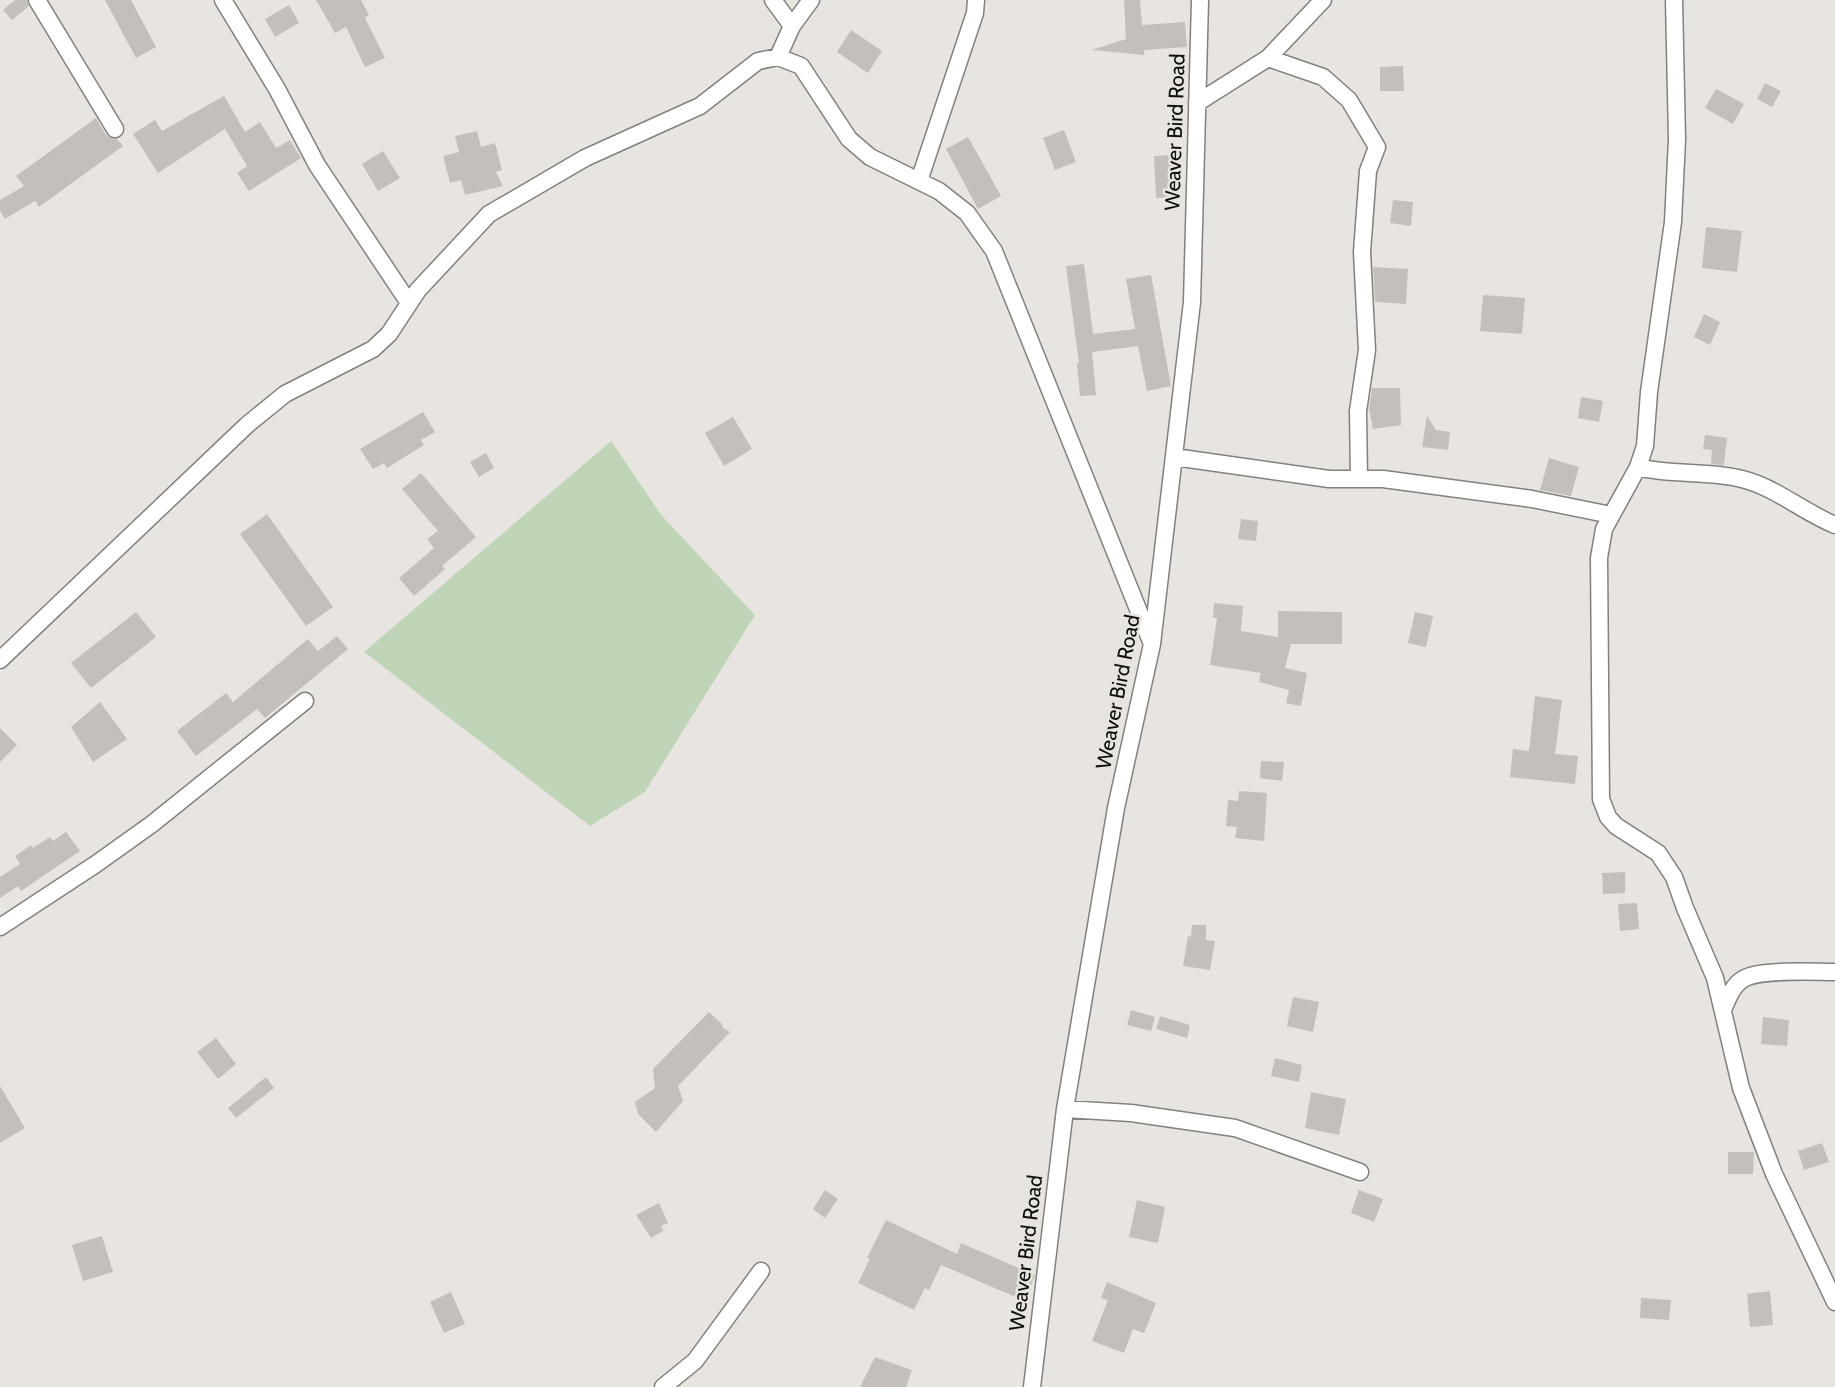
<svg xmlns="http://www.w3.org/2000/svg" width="1835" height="1387" viewBox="0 0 1835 1387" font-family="Cabin,sans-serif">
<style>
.green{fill:#c0d5b8}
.building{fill:#c4bfbb}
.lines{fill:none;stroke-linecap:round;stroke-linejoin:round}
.street-casing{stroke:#83817d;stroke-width:19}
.street{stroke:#fff;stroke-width:16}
.labels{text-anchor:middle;stroke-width:5;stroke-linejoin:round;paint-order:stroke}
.street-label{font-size:21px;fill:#0f0e0c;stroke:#e8e5e0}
</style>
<rect width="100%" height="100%" fill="#e8e5e0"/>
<path class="green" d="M611,441L662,516L755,615L645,792L590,826L364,652Z"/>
<path class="building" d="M15,0H27L29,6L12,20L3,10Z
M105,0H131L156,47L136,58Z
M316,0H361L369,15L365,18L385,58L365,67L346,27L335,33Z
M1124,0H1140L1142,25L1185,22L1187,47L1144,50V55L1092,50L1126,39Z
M289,5L299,23L275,37L265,19Z
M851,30L882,51L868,73L837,52Z
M1403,66L1404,91H1380V67Z
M1765,83L1781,91L1772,107L1757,99Z
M1716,89L1744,104L1733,124L1705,108Z
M224,96L245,132L260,122L276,148L290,140L301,158L249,191L237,173L247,166L225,129L158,173L133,134L155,120L162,131Z
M96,118L106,135L111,138L117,139L123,146L39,207L35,201L5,219L0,211V200L24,186L16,176Z
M1064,130L1076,162L1055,170L1043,138Z
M477,131L481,147L495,143L502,170L496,172L503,186L465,195L461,180L450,183L443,156L459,152L455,136Z
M968,137L1001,196L978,209L946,149Z
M383,151L400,178L378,191L362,164Z
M1173,155L1176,197L1156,198L1154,156Z
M1393,200L1413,202L1411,226L1390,223Z
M1706,227L1742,231L1737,272L1702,268Z
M1084,264L1093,334L1135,329L1126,279L1151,275L1171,386L1147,391L1138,346L1092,352L1096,395L1080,396L1077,363H1079L1066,266Z
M1373,267L1408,269L1406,304L1375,302Z
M1483,295L1525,298L1522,334L1480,331Z
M1704,314L1720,322L1710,345L1694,337Z
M1372,388H1400L1401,425L1373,429L1369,409Z
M1581,397L1603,401L1599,422L1578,418Z
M423,412L435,432L421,440L424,445L387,468L384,463L373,469L360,449Z
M1427,416L1436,430L1450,432L1448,450L1422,447Z
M733,417L752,449L724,466L705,433Z
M1705,435L1727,438L1724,465L1711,464L1712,450L1703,449Z
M486,453L494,468L479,477L470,462Z
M1549,458L1579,467L1571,496L1540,490Z
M421,473L476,537L442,566L445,569L414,596L399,578L434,548L427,539L438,531L402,489Z
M267,514L333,607L306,626L240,534Z
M1241,519L1258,521L1256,541L1238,539Z
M1214,603L1243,606L1241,631L1278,637V611L1342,612V644H1291L1285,668L1307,673L1301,706L1286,703L1289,690L1259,682L1261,673L1210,665L1217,618H1213Z
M136,612L156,637L91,688L71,663Z
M1415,612L1433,616L1426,647L1408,643Z
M337,636L348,649L265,718L257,709L196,756L177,731L226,693L233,702L308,639L318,651Z
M1535,696L1562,700L1555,754L1578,756L1575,784L1510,777L1513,749L1529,751Z
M100,702L127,739L93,762L71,727Z
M0,728L17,745L0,762Z
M1261,761L1284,762L1282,781L1260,778Z
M1239,791L1267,793L1264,841L1235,838L1237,827L1226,826L1228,800L1238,801Z
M66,832L80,851L21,891L18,886L0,898V877L20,864L15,856L31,845L33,848L50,837L53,841Z
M1625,872V893L1603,894L1602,873Z
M1637,903L1639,929L1620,931L1618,904Z
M1192,925H1206V940L1215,941L1210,970L1183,966L1188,936L1191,937Z
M1293,997L1319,1002L1313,1032L1287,1026Z
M1131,1010L1155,1017L1151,1031L1127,1025Z
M709,1012L722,1024L723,1028L730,1032L678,1086L683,1101L656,1132L638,1114L635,1102L655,1088L653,1069Z
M1160,1016L1190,1025L1187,1038L1156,1029Z
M1763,1017L1789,1020L1787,1046L1761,1044Z
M216,1038L236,1064L218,1079L197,1052Z
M1275,1058L1302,1065L1299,1082L1271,1076Z
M266,1077L274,1088L236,1118L228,1108Z
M0,1086L25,1128L0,1143Z
M1311,1092L1346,1099L1339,1135L1305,1128Z
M1822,1143L1829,1162L1804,1170L1798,1151Z
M1728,1152H1754L1753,1174H1728Z
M825,1190L838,1199L825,1218L813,1209Z
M1359,1190L1383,1199L1374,1222L1351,1213Z
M1137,1200L1165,1207L1158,1243L1129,1237Z
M659,1203L668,1223L661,1226L663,1231L651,1238L636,1215Z
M886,1220L957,1254L961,1243L1035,1275L1025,1301L941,1265L929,1290L925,1288L914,1310L858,1283L870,1259L867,1258Z
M102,1236L113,1272L83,1281L72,1245Z
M1107,1282L1156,1303L1144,1333L1133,1329L1124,1353L1092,1341L1108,1300L1101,1298Z
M1770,1291L1773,1325L1750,1327L1747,1294Z
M451,1292L465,1324L444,1333L430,1302Z
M1641,1298L1671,1300L1669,1320L1640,1318Z
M875,1357L912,1370L906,1387H860Z"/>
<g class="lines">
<g class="street-casing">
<path id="street" d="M37,0L115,129
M223,0L277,89L317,165L409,303
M773,0L792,26
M1674,0L1677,139L1673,222L1649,392L1645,446L1638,467L1604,529L1599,558L1601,799L1608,817L1616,826L1658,853L1674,877L1685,908L1715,978L1741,1088L1774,1174L1835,1302
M778,57L792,26L811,0
M1268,58L1323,77L1349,100L1377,147L1368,171L1362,252L1367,350L1358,411L1359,479
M1197,103L1268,58L1323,0
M919,181L975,13L976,0
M1174,457L1329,479H1383L1532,499L1611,515
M1638,467C1672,476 1708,470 1742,479C1775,487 1803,512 1835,525
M0,660L247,425L285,394L373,349L389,334L418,290L489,214L585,158L700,106L758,61L778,57L801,66L849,139L870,157L939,191L967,213L994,251L1152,644
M0,927L96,864L152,824L305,701
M1723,1010C1728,998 1733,984 1745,978C1763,969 1814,972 1835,972
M1065,1109L1131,1113L1235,1128L1360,1172
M663,1387L695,1361L761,1271
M1032,1387L1065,1109L1116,808L1152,644L1192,302L1200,0"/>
</g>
<use href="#street" class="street"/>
</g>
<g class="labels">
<g class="street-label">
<text transform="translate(1175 132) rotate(-88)" y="7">Weaver Bird Road</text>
<text transform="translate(1118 692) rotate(-79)" y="7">Weaver Bird Road</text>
<text transform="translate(1026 1253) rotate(-83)" y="7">Weaver Bird Road</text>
</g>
</g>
</svg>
